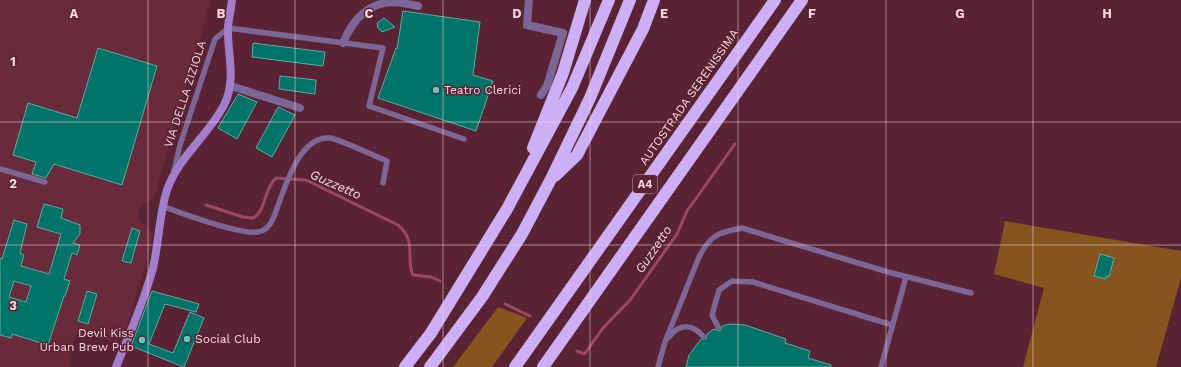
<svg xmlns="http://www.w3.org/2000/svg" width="1181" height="367" viewBox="0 0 1181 367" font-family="'Work Sans',sans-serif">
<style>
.built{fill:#692a3c}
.green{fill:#86541d}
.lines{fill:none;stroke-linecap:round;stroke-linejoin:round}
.stream{stroke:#9b4960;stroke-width:3}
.building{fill:#007469;stroke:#5baca1;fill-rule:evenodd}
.lane{stroke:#7b6696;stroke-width:5.5}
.street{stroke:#7b6696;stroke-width:8}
.secondary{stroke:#a17ecb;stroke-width:8}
.highway{stroke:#cdaff6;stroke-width:12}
.grid{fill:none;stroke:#f9d5dc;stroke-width:1;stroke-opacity:0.55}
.poi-dot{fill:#59cebf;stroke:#592333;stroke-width:1.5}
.labels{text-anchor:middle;stroke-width:3;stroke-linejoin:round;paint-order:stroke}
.shield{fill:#592333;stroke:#c9a0a9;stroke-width:1}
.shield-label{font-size:11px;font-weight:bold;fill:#f9d5dc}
.poi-label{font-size:12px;fill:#f9d5dc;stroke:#592333;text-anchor:start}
.street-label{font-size:12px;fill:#f9d5dc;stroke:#592333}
.water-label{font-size:13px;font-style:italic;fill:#f3dbe0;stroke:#592333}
.grid-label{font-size:13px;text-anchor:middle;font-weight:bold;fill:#f9d5dc;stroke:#592333;stroke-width:3;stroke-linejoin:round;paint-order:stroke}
</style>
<rect width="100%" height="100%" fill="#592333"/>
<path class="built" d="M0,0H211L154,198L141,205L138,219L149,228L152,235L150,250L126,330L123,329L116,343L77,332L70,350V367H0Z"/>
<path class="green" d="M1005,221L1181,251V278L1156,367H1023L1044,288L994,274Z
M498,307L527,318L492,367H453Z"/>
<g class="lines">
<path class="stream" d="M206,205L243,217L253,218C266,212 264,188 276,178L306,180L398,225C418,242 405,259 413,275L431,277L440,281
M505,304L530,316
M577,351L584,354L586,352L603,328L631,299L640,286L677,234L687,211L735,144"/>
</g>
<path class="building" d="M403,11L480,22L473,75L493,81L476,131L378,98L396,48L397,49Z
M384,18L395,27L382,32L378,28L377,23Z
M253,43L325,52L323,66L252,57Z
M98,48L157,66L122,185L54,164L46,178L32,174L36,162L13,155L28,103L77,118Z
M280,76L316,80L315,94L279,89Z
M238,94L257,102L237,139L218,128Z
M278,107L295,115L272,157L256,148Z
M44,204L63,209L61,218L80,225V234L73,243L80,245L77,255L72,253L64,279L70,281L65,296H64L48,345L12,334L11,338L0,335V258L2,259L14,220L27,224L20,253L24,255L21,266L49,274L61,234L37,227ZM14,281L31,286L26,302L9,297Z
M132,228L140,231L131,263L122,261Z
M1100,254L1114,258L1109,277L1106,276V279L1094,276Z
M87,291L97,294L88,324L78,321Z
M152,291L199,304L196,312L165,304L149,344L173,353L190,312L204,318L184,367L131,346Z
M730,324L745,325L786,339L785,343L810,351L808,358L831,365V367H686L689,355L701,339H706L707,334L714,329L720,331L722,326Z"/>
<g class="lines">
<path class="lane" d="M0,169L45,182
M174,171L180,145L215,39L228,28L383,48L369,106L464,139
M162,206C181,213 240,235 258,232C265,231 268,227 272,221C283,197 296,135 330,138C342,140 374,156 387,161L383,183
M718,327L712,315L719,290L732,281L753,282L892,325
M669,337C680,323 692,324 703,336
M658,367L665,342L699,257C710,235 719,232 742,228L888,272L971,293
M881,367L906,277"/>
<path class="street" d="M529,0L527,25L563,33L547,86L541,95
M343,43C352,21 367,3 393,2C401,2 411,5 418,6
M231,86L300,108"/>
<path class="secondary" d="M116,367C129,335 144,302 153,268C159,242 159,215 167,190C179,156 208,136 224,105C237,79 227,54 228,27C229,18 231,9 232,0"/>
<path class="highway" d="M533,148L563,73L585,0
M555,176L577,155L643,29L654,0
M405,367L431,333L507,209L572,88L609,0
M430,367L482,297L522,234L551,179L590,98L630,0
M515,367L775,0
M543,367L802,0"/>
</g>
<path class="grid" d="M148,0V367M295,0V367M443,0V367M590,0V367M738,0V367M886,0V367M1033,0V367M0,122H1181M0,245H1181"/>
<g class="poi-dot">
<circle cx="436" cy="90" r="4"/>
<circle cx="187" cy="339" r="4"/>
<circle cx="142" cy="340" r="4"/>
</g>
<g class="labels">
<rect class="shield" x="633" y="175" width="24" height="18" rx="3"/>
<g class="shield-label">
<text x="645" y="188">A4</text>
</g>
<g class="poi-label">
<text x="444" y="94">Teatro Clerici</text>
<text x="134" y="337" text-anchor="end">Devil Kiss<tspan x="134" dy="14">Urban Brew Pub</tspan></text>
<text x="195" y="343">Social Club</text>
</g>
<g class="street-label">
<text transform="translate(185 94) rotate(-72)" y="4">VIA DELLA ZIZIOLA</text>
<text transform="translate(689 97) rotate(-55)" y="4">AUTOSTRADA SERENISSIMA</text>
</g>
<g class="water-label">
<text transform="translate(336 184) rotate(24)" y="5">Guzzetto</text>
<text transform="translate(653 249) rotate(-56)" y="5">Guzzetto</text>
</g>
</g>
<g class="grid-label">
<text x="74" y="18">A</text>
<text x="221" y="18">B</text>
<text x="369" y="18">C</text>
<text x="517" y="18">D</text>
<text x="664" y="18">E</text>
<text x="812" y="18">F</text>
<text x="960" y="18">G</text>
<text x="1107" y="18">H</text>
<text x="13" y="66">1</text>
<text x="13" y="188">2</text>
<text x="13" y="310">3</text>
</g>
</svg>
